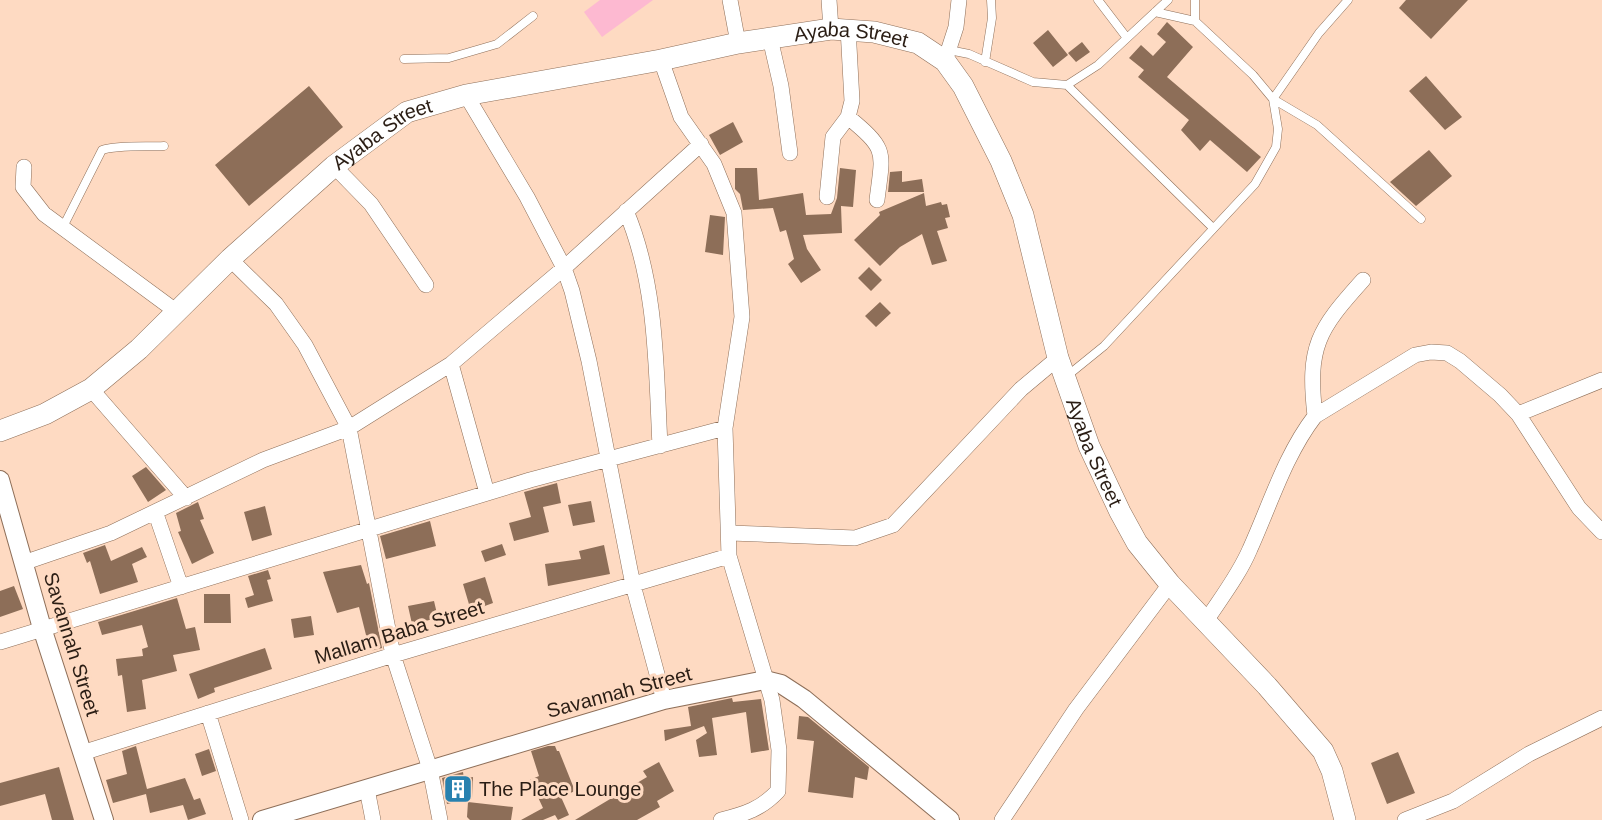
<svg xmlns="http://www.w3.org/2000/svg" width="1602" height="820" viewBox="0 0 1602 820" font-family="Helvetica,sans-serif">
<style>
.garden{fill:#fdb9d1}
.building{fill:#8d6e58}
.lines{fill:none;stroke-linecap:round;stroke-linejoin:round}
.service-casing{stroke:#8e6f59;stroke-width:9}
.minor-casing{stroke:#8e6f59;stroke-width:16}
.tertiary-casing{stroke:#8e6f59;stroke-width:20}
.secondary-casing{stroke:#8e6f59;stroke-width:22}
.service{stroke:#fff;stroke-width:8}
.minor{stroke:#fff;stroke-width:15}
.tertiary{stroke:#fff;stroke-width:18}
.secondary{stroke:#fff;stroke-width:21}
.labels{text-anchor:middle;stroke-width:6;stroke-linejoin:round;paint-order:stroke}
.street-label{font-size:20px;fill:#2a1d14;stroke:#fedac2}
.poi-label{font-size:20px;fill:#2a1d14;stroke:#fedac2;text-anchor:start}
</style>
<rect width="100%" height="100%" fill="#fedac2"/>
<path class="garden" d="M600,0H653L602,37L584,12Z"/>
<path class="building" d="M1406,0H1468L1431,39L1399,8Z
M1167,22L1193,47L1167,77L1261,157L1247,172L1210,140L1200,151L1181,130L1189,120L1138,77L1144,70L1129,58L1141,45L1153,56L1166,42L1157,34Z
M1048,30L1068,55L1053,67L1033,43Z
M1082,42L1090,52L1076,62L1068,53Z
M1426,76L1462,117L1445,130L1409,91Z
M309,86L343,127L249,206L215,165Z
M733,122L743,142L720,155L709,135Z
M1429,150L1452,176L1416,206L1390,182Z
M735,168H757L759,200L803,193L806,215L831,214L837,198L840,168L856,170L853,207L841,206L842,233L803,235L807,249L821,270L801,283L788,264L794,259L786,230L780,232L773,208L743,210L740,194L735,189Z
M902,171V182L922,179L924,192H888L890,172Z
M924,193L926,206L941,202L942,205L947,204L950,217L945,218L948,228L937,231L947,261L932,265L922,234L900,247L880,266L854,240L880,215L879,212Z
M710,215L725,217L723,255L705,252Z
M869,267L882,280L871,291L858,278Z
M880,302L891,313L876,327L865,316Z
M146,467L166,490L148,502L132,476Z
M557,483L561,503L543,507L549,532L514,541L509,523L531,517L524,492Z
M591,501L595,522L573,526L568,505Z
M198,502L204,519L200,520L214,553L192,564L178,532L181,531L176,513Z
M265,506L272,535L252,541L244,512Z
M430,521L436,546L386,559L380,536Z
M502,544L506,555L485,562L481,551Z
M105,545L111,561L142,547L147,557L132,564L138,582L100,594L90,561L87,563L83,553Z
M604,545L610,574L548,586L545,564L581,559L579,551Z
M361,565L367,584L369,583L382,648L370,651L359,607L337,613L323,572Z
M268,570L271,579L267,580L273,601L248,608L245,598L254,595L248,576Z
M485,577L493,603L471,611L463,584Z
M14,586L23,609L0,617V591Z
M204,594H230L231,623H204Z
M177,598L186,629L195,627L200,650L173,655L177,671L142,680L146,709L127,712L122,675L118,676L116,659L143,656L142,649L148,647L142,625L102,635L98,622Z
M434,601L438,618L412,624L408,606Z
M311,616L314,635L294,638L291,619Z
M265,648L272,669L214,688L215,692L198,699L189,674Z
M732,698L733,702L761,699L769,750L751,753L746,712L712,718L717,755L699,757L696,740L707,733L704,726L665,741L664,730L691,726L688,707Z
M799,716L808,717L869,767L867,780L855,777L853,798L808,792L814,741L797,739Z
M136,746L147,789L185,778L194,800L200,798L206,814L188,820L183,805L150,813L146,794L113,803L106,780L127,774L122,751Z
M548,746H555L557,751H559L575,791L561,797L569,815L558,820L555,815L543,820H521L543,808L530,780L539,776L531,751Z
M209,749L216,771L202,776L195,754Z
M1398,752L1415,793L1387,804L1371,763Z
M659,762L674,791L657,801L660,807L637,820H575L647,777L643,771Z
M59,767L74,820H52L45,794L0,806V783Z
M463,772L464,779L473,777L472,798L447,804L442,778Z
M468,802L513,807L511,820H470L467,817Z"/>
<g class="lines">
<g class="service-casing">
<path id="service" d="M1098,0L1127,38
M1195,0V21L1253,75L1273,99L1317,125L1421,219
M1155,12L1195,21
M949,50L969,54L1033,82L1067,85L1098,65L1168,0
M404,59L449,58L497,44L533,16
M985,62L992,18L991,0
M1067,85L1213,228
M63,227L102,150C117,145 147,147 164,146
M1067,376L1104,346L1255,184L1276,147L1278,129L1273,99L1319,33L1348,0"/>
</g>
<g class="minor-casing">
<path id="minor" d="M730,0L738,43
M829,0L831,29
M770,38L781,86L790,153
M661,60L681,117L714,164L734,213L742,317L725,428L729,556L772,700L779,750L778,791C761,809 745,814 721,820
M945,61L956,27L959,0
M466,95L527,197L564,268L572,291L589,361L633,585L664,700
M848,117C888,150 883,151 877,200
M334,166L371,204L426,285
M24,167L23,187L44,214L177,312
M827,197L833,137L848,117L852,101L848,28
M626,211C657,284 656,368 660,446
M230,259L276,304L305,345L349,428L393,655L430,769L440,820
M451,364L487,493
M91,389L186,498
M1518,414L1602,380
M1315,416C1307,346 1318,330 1363,280
M156,514L181,587
M730,533L855,538L893,525L1021,389L1058,358
M23,563L111,533L263,460L349,428L451,364L564,268L701,144
M1206,621C1221,598 1239,575 1250,549C1270,505 1285,455 1315,416L1415,355L1431,352L1447,353L1460,361L1500,395L1518,414L1579,508L1602,532
M0,642L530,480L725,428
M208,713L241,820
M82,753L393,655L729,556
M367,789L373,820
M1002,820L1076,709L1170,584
M1405,820L1453,801L1529,754L1602,718"/>
</g>
<g class="tertiary-casing">
<path id="tertiary" d="M0,480L42,628L104,820
M262,820L664,700L765,680L781,684L804,699L950,820"/>
</g>
<g class="secondary-casing">
<g id="secondary">
<path id="s1" d="M0,431L45,414L91,389L139,349L230,259L334,166L407,112L466,95L661,60L738,43L831,29L874,32L918,43L945,61L963,86L1001,161L1023,215L1058,358L1089,446L1120,512L1137,543L1170,584L1267,686L1323,751L1332,771L1345,820"/>
</g>
</g>
<use href="#service" class="service"/>
<use href="#minor" class="minor"/>
<use href="#tertiary" class="tertiary"/>
<use href="#secondary" class="secondary"/>
</g>
<defs>
<g id="building-square" transform="scale(1.5)"><rect x="-9" y="-9" width="18" height="18" rx="4" fill="#2881af" stroke="#fedac2"/><path d="M-4-6H4V6H1V3H-1V6H-4ZM-2.5-4.3h1.7v1.8h-1.7ZM.8-4.3h1.7v1.8H.8ZM-2.5-1h1.7V.8h-1.7ZM.8-1h1.7V.8H.8Z" fill="#fff"/></g>
</defs>
<g fill-rule="evenodd">
<use href="#building-square" x="458" y="789"/>
</g>
<g class="labels">
<g class="street-label">
<text dy="7" stroke="none"><textPath href="#s1" startOffset="974">Ayaba Street</textPath></text>
<text dy="7" stroke="none"><textPath href="#s1" startOffset="489">Ayaba Street</textPath></text>
<text dy="7" stroke="none"><textPath href="#s1" startOffset="1496">Ayaba Street</textPath></text>
<text transform="translate(399 632) rotate(-17)" y="7">Mallam Baba Street</text>
<text transform="translate(72 644) rotate(73)" y="7">Savannah Street</text>
<text transform="translate(619 692) rotate(-15)" y="7">Savannah Street</text>
</g>
<g class="poi-label">
<text x="479" y="796">The Place Lounge</text>
</g>
</g>
</svg>
